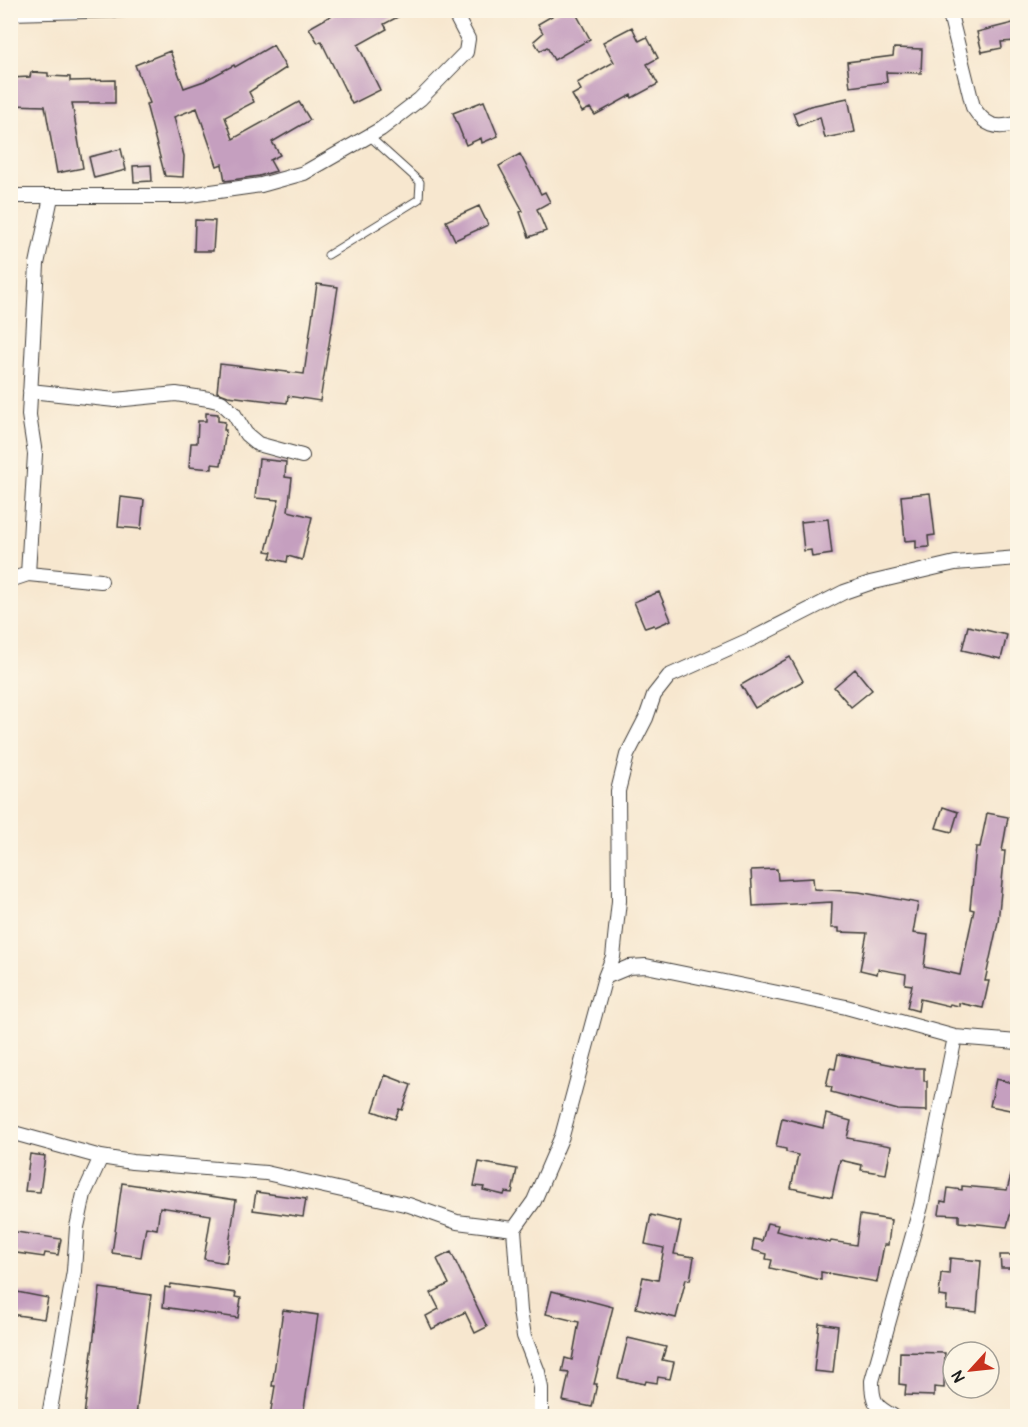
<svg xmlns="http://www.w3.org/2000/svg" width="1028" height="1427" viewBox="0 0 1028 1427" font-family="Pangolin,sans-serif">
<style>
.building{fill:#c59fbf}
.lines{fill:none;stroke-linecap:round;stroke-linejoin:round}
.service-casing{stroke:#3d3a37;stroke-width:9}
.minor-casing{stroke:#3d3a37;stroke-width:16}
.service{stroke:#fff;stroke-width:7}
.minor{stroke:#fff;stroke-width:14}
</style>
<rect width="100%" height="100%" fill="#fcf5e5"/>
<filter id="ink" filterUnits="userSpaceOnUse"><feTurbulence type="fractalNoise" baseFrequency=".0167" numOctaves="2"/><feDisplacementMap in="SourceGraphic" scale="12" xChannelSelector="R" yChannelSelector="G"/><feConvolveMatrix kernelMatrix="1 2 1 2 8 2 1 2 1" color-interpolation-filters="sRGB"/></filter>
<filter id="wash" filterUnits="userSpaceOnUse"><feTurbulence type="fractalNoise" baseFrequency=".008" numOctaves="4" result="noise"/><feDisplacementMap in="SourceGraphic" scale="24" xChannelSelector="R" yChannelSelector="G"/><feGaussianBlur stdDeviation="1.35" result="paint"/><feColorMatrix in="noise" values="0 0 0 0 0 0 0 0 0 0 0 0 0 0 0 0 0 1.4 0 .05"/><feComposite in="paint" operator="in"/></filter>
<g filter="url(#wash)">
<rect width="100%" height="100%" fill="#f7e7cf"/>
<g id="blocks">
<path class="building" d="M341,10H411L384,24L387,29L358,45L380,90L352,104L321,41L318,43L309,28Z
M562,10H574L590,39L554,60L547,47L540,51L534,41L543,33L538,24Z
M1017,22V41L1001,42L1002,48L982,52L977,32Z
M632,27L639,41L647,37L658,58L647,64L658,84L632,98L631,95L595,115L590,108L582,112L572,95L581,90L577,83L614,62L603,42Z
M273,45L286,68L249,92L254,102L225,117L233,139L299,102L310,120L272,142L280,155L270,160L276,171L259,176L225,181L222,164L217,166L197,108L174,117L184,156L183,177L165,176L146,104L150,103L135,65L170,51L184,88L204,81L234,65L235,67Z
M894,48L922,49L921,73L886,72L887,82L850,87L847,62L893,56Z
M31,72L48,73V76L70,77V81L115,80V103H72L83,168L57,173L45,106L10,105V78L30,77Z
M848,98L855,132L825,138L820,117L798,126L793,113L810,106Z
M484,101L498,136L482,143L481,138L466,145L453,113Z
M121,149L126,170L94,178L89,157Z
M520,154L541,194L545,192L550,202L537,209L546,231L529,237L520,212L523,211L499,166Z
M151,165L152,181L134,182L133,166Z
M479,206L488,225L455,240L446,221Z
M195,220L215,221L213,251H194Z
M317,284L338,287L320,401L288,396L287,403L228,396L217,392L220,364L304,374Z
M206,413L218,414V421L225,422L224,430H226L221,465L212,464V469L189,467L191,443H197L198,421H206Z
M259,459L286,462L285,477L292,478L288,511L312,517L302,560L288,556L287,562L270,558L272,552L266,551L279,500L255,498Z
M930,493L935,535L928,536L929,547L916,548V540L905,541L901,496Z
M121,497L144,500L141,529L118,527Z
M828,519L832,554L812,557L811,550L804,551L801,522Z
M659,592L671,620L655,627L654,625L645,628L634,602Z
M968,626L1007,635L1001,659L962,650Z
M790,657L803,681L755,708L741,685Z
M855,669L872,690L851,707L834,687Z
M943,807L958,812L952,832L936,828Z
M987,813L1008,817L1002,851H1005L998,922L985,981H989L983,1008L959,1003V1006L950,1004L949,1006L920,999L918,1011L907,1008L912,985L905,984L906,974L878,969L877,974L860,970L867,933L839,932V928H831L832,902L753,906L751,870L777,869L778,880L813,878L814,889L859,892L918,903L913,933L928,935L924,967L960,975L974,910L970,909L976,847H980Z
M838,1054L908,1068H924V1081H927V1111L898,1110L831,1092L832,1087L826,1086L830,1068L835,1069Z
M385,1075L411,1085L402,1110L399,1109L395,1119L373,1111Z
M996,1079L1017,1084V1100L1015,1111L990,1106Z
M826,1114L851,1121L847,1138L891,1146L886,1174L861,1170L862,1165L840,1160L832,1197L791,1188L798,1155L786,1152V1149L776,1147L782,1118L823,1128Z
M30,1154L45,1156L40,1192L25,1191Z
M479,1162L517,1169L512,1193L505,1192L504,1195L483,1190L484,1187L474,1186Z
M1013,1168H1017V1210L1012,1208L1007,1227L959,1222V1215L939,1214L941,1201L946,1202L948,1188L962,1190V1186L1007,1190Z
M122,1183L236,1200L226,1263L204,1259L211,1215L160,1207L157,1229L146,1227L141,1257L112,1253Z
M256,1192L306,1199L303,1217L253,1210Z
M651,1215L681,1222L674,1254L694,1257L690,1280L686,1279L676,1318L636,1308L643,1277L658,1280L664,1248L645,1244Z
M860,1215L891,1220L888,1245H884L877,1282L821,1272V1280L770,1268L772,1260L766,1259L767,1254L752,1250L754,1239L762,1241L767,1223L778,1225L776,1231L810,1239V1238L830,1243L831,1241L856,1245Z
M10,1231L61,1239L58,1255L45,1253L44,1257L10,1252Z
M451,1252L487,1327L475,1333L465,1312L432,1329L426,1316L439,1309L431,1293L449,1284L437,1259Z
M1000,1255H1017V1268H1001Z
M950,1258L981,1261L977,1312L946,1309L947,1297L939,1296L941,1273L949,1274Z
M171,1284L236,1293L235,1297L241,1298L238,1318L163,1307L165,1287L170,1288Z
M100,1288L151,1295L136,1416H84Z
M12,1291L48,1298L44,1319L10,1314Z
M552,1291L613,1307L594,1384H597L592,1407L563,1401L569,1373L562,1372L565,1358L572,1360L579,1322L546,1314Z
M283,1310L318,1315L303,1416H270L275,1386H272Z
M819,1323L838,1326L833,1373L814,1371Z
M628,1338L666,1347L662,1360L674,1362L670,1379L658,1377L657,1383L646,1381L645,1384L618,1378Z
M900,1352L945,1353L944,1388L934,1387V1396L905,1395L906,1385L899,1384Z"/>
</g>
</g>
<g filter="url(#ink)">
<use href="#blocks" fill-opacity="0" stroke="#3d3a37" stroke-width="1.5"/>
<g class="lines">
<g class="service-casing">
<path id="service" d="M328,255L419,199L420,182L369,136"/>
</g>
<g class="minor-casing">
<path id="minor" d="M949,10L973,107C985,126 996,130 1018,123
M10,13L126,10
M10,196H183L261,185L304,173L381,129L420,99L466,52L468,39L453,10
M30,391L115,400L176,394L209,399L221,402L234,414L246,434L258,444L302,456
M28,574L35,454L29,415L37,264L51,197
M10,580L28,574L101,581
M605,977L613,957L619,901L618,791L627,755L646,718L654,695L669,676L756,637L844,592L870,583L955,563L1018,558
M10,1132L101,1157
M514,1229L520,1311L524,1336L538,1372L541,1388V1410
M49,1416L74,1271L77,1227L84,1194L101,1157L132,1162L266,1173L409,1205L457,1222L514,1229L534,1201L562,1136L605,977L629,967L646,966L846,1007L955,1037L1018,1042
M893,1416C875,1407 872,1401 872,1381L921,1206L955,1037"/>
</g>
<use href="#service" class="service"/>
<use href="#minor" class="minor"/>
</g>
</g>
<rect width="1028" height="1427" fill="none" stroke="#fcf5e5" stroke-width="36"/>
<g transform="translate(971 1370) rotate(243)"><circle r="28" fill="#fcf5e5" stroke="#a29e95" stroke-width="1.5"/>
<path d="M0-4.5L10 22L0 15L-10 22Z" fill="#c8321e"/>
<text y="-9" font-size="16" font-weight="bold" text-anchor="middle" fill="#1c1c1c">N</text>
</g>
</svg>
